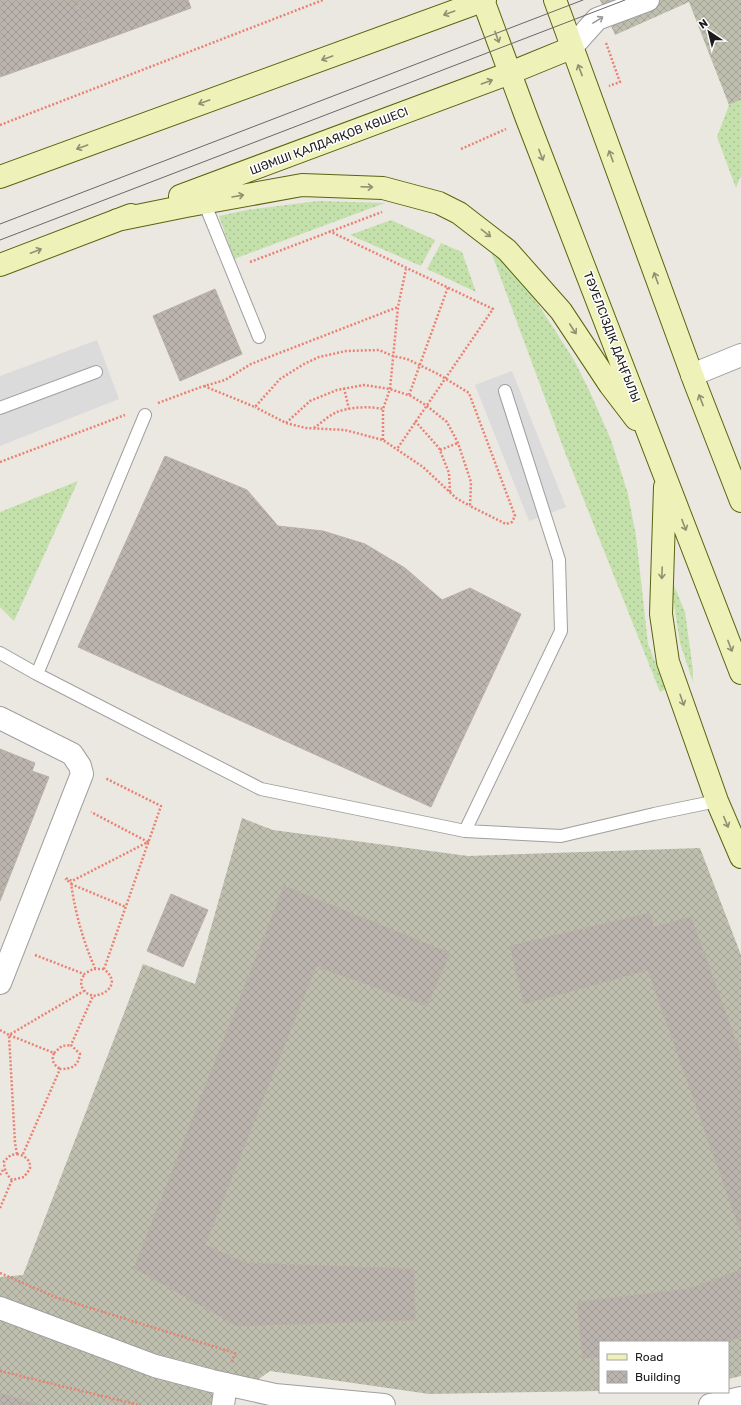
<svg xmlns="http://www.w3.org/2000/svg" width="741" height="1405" viewBox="0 0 741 1405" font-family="Rubik,sans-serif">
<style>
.construction{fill:url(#construction-cross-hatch)}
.grass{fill:url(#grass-dots)}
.parking{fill:#dbdbdb}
.building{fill:url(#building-cross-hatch);stroke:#bbafa5}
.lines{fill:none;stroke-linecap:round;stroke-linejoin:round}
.service-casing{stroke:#9f9f9f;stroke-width:14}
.minor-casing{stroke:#9f9f9f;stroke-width:24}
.secondary-casing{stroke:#5a640f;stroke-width:24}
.path{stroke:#eb8173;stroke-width:2.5;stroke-dasharray:2 2;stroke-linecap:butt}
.service{stroke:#fff;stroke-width:12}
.minor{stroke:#fff;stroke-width:22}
.secondary{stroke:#eef2b9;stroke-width:22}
.tram{stroke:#696969;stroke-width:1}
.oneway{stroke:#8f9172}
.oneway2{stroke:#989898}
.labels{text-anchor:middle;stroke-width:3;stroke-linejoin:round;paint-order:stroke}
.street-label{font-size:12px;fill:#1b1b1b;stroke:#fff}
</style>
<defs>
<pattern id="construction-cross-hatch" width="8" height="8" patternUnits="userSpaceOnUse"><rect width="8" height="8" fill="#bebfae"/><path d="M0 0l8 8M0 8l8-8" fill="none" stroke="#a3a495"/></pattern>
<pattern id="grass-dots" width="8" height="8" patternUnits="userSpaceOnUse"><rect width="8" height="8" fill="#c5e1ab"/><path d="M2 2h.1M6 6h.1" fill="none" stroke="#a9c093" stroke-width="1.8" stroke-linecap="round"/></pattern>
<pattern id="building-cross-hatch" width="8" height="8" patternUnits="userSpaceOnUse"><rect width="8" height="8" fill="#bbb4ae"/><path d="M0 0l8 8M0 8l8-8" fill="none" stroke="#a09a95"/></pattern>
</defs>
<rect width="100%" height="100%" fill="#ebe8e1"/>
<path class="construction" d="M600,0H741V100L729,105L689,2L615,35Z
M242,818L273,830L468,856L700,848L741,955V1376L728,1379V1342H600V1391L429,1394L270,1371L231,1399V1405H0V1277L23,1275L143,964L195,984Z"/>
<path class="grass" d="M741,100V176L736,188L717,137L729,105Z
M318,201L385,203L234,259L219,216L247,210Z
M391,220L435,240L421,266L350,235Z
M487,241L514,267L574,360L590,392L611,440L628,494L636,536L648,644L666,689L660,692L566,455Z
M441,243L462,252L476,292L427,269Z
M78,481L14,621L0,607V512Z
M672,581L685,612L693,670V682L680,643L672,591Z"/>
<path class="parking" d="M97,340L119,399L0,446V376Z
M512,371L566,507L529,521L475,385Z"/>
<path class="building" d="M0,0H76L93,44L0,77Z
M76,0H188L191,8L93,44Z
M215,289L242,354L180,381L153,316Z
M165,456L247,490L278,526L323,531L365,544L405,568L442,600L470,588L521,614L431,807L78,647Z
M0,749L35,763L32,771L49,777L0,901Z
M284,886L450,953L427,1006L316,966L205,1245L246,1263L414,1269L415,1320L237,1326L134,1268Z
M171,894L208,910L183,967L147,951Z
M650,913L654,927L691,917L741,1055V1233L648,970L524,1004L510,946Z
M741,1270V1337L725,1342H600V1357L583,1358L577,1302L688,1289Z
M0,1393L39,1405H0Z"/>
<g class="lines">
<g class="service-casing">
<path id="service" d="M204,202L259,337
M0,408L96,372
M0,653L37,674L261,789L465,831L561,836L654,814L717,801
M37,674L145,415
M465,831L561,631L559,560L505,391"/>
</g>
<g class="minor-casing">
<path id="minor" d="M571,48L597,19L648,0
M692,375L741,355
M0,718L72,754L80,766L82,774L0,983
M0,1308L155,1366L212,1381L275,1395L384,1405
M223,1405L226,1384
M710,1405L741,1398"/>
</g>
<g class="secondary-casing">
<path id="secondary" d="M483,0L527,119L741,673
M555,0L695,383L741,501
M0,177L485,0
M180,196L510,73L571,48
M117,220L186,206L302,185L383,188L439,203L459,213L507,250L561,311L610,385L636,419
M0,265L131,215
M665,487L661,614L668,662L717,801L741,857"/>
</g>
<path class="path" d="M606,43L620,82L609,86
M0,125L323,0
M461,149L506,129
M329,231L493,309L397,449
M250,262L382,212
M204,386L255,407L280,379L304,364L319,357L346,351L379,350L393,356L407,359L438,374L469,393L515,516L512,522L506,524L470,506L471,482L458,443L447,422L427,406L411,396L390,389L364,385L337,390L310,401L286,423L255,407
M344,388L349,409
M409,395L448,287
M158,403L201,387L225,380L251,364L398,307
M415,421L439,448L449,473L450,492
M286,423L306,428L345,430L383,440L423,467L456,498L470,506
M314,428C321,423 328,416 337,412C350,407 370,406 383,409
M383,440V409L390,389L398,307L406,269
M440,450L458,443
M0,462L125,415
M66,878L72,881L148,842L91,812
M71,884L126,907
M35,955L84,974L95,968C83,941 75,912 71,883L65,879
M94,969H104
M84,990L86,993L93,996
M0,1030L9,1035L84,991C80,984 80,980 85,974
M54,1053L62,1046L71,1045
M17,1154L15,1143L9,1035L54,1053C51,1061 54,1065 60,1069
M17,1154C24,1155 31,1160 30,1168C29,1171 26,1174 24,1177L12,1180C6,1174 4,1169 4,1161L11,1155Z
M23,1154L60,1069C71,1069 78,1067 80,1054L71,1045L93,996C109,994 120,982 104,969L161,806L105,778
M0,1175L4,1168
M0,1208L12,1180
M0,1273L55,1297L235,1353L232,1362
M0,1371L139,1405"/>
<use href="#service" class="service"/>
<use href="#minor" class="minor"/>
<use href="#secondary" class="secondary"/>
<path class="tram" d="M0,224L583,0
M0,240L625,0"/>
</g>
<defs><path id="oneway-shaft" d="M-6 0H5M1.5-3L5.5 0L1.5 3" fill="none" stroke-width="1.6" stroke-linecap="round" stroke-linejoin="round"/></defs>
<g class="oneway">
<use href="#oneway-shaft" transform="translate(449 13) rotate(160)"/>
<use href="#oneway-shaft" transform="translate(497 37) rotate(70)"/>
<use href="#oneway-shaft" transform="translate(327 58) rotate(160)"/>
<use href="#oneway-shaft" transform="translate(580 70) rotate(-111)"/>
<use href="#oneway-shaft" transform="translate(487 82) rotate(-20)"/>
<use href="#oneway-shaft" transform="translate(204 102) rotate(160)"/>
<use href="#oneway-shaft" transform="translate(82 147) rotate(160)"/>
<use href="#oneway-shaft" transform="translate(541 155) rotate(69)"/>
<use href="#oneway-shaft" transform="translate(611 156) rotate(-110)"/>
<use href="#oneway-shaft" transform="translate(367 187) rotate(2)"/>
<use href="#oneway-shaft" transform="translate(238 196) rotate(-10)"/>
<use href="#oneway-shaft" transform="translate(486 233) rotate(38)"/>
<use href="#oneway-shaft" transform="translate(36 251) rotate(-21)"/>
<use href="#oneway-shaft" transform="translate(656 278) rotate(-110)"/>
<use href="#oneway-shaft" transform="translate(573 329) rotate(57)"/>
<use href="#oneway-shaft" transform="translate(701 400) rotate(-111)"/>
<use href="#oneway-shaft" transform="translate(684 525) rotate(69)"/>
<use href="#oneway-shaft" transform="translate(662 573) rotate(92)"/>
<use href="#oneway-shaft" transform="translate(730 646) rotate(69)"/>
<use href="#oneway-shaft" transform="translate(682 700) rotate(71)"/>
<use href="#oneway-shaft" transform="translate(726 822) rotate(67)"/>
</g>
<use class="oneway2" href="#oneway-shaft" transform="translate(598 20) rotate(-32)"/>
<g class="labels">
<g class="street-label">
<text transform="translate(329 141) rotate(-21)" y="4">ШӘМШІ ҚАЛДАЯҚОВ КӨШЕСІ</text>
<text transform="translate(612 337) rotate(69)" y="4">ТӘУЕЛСІЗДІК ДАҢҒЫЛЫ</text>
</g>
</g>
<rect x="599" y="1341" width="130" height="52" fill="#ffffff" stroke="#a4a4a4"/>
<rect x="607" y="1354" width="20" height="6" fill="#eef2b9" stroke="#a4a4a4"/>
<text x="635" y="1361" font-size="12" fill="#1b1b1b">Road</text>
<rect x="607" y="1371" width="20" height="12" fill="url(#building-cross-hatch)" stroke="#a4a4a4"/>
<text x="635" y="1381" font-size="12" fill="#1b1b1b">Building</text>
<g transform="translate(709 32) rotate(325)" stroke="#ffffff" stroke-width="3" paint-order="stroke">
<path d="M0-3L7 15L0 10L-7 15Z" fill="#1b1b1b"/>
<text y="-6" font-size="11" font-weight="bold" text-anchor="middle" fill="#1b1b1b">N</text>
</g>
</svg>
